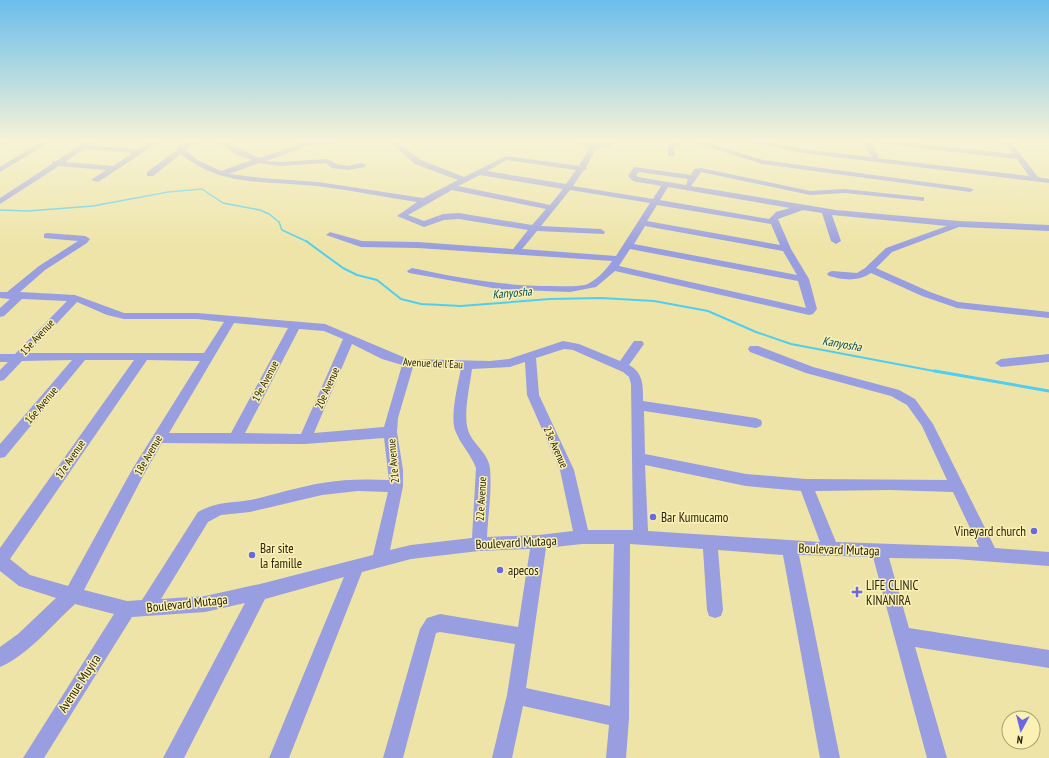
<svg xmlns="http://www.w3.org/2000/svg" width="1049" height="758" viewBox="0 0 1049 758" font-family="'PT Sans Narrow',sans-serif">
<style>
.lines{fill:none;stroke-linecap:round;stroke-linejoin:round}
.stream-far2{stroke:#4fcef1;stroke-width:1.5}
.stream-far1{stroke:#4fcef1;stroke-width:2}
.stream{stroke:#4fcef1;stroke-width:3}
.minor{fill:#989edf;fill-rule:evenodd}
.poi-dot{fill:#6a68e2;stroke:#fbf1b4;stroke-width:1.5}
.labels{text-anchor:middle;stroke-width:3;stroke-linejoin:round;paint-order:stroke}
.street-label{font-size:11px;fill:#27230a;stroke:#fbf1b4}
.water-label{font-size:12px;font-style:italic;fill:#004e60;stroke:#fbf1b4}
.near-poi-label{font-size:13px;fill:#27230a;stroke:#fbf1b4;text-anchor:start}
.near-street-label{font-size:13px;fill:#27230a;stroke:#fbf1b4}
</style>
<rect width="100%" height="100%" fill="#eee4a7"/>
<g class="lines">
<path class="stream-far2" d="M0,210L28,211L93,206L168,192L202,189L223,203L260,210L269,214L279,222L282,230L308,242"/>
<path class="stream-far1" d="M306,241L343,268L357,275L377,280L401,299L421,304L461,306L550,299L601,298L654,301L708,311L756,332L791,344L939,372"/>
<path class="stream" d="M935,371L1049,391"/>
<path class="minor" d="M0,142H7L0,145Z
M41,142H50L0,172V167Z
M85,142H92L89,145L139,149L151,142H159L98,182L91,180L106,170L59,166L0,204V198L52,164V161H56ZM84,149H86L133,153L113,166L65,162Z
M188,142H196L186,150L197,160L221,171L252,160L235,154L220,142C230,142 248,153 259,158L298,145L297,142H337L334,144L310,145L266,161L280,162L327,159L337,164L348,166L362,163L366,165L365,167L348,170L332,168L326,163L280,166L259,163L229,174L263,178L318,182L423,198L458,180L415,164L390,142H397L421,160L464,177L506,156L579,166L589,148L573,142L595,144L616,142L611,146L596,149L586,167L587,169L583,171L573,186L653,199L661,186L633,181L628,176L634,167L691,175L694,169L701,168L810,191L845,189L921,197H924V201L845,193L810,195L701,172L691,186L836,210L959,221L1049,225V231L959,227L892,252L876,268L930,292L958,302L1049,312V318L957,308L922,296L871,273C858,282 843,280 829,276L827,274L829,272L832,271L857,273L865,268L886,248L947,226L832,215L841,241L836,244L831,241L822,213L803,210L778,219L791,249L809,279L817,309L813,314L809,315L615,271L596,287L570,292L498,289L409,273L407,271L412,268C458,278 504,286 551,286C562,286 574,287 585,285C595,282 607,269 612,261L418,248L361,247L326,235L330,232L362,241L418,242L513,249L528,230L459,219L444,220L424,227L397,216L417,202C384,197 350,190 317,186C269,181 220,187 181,154L153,176H147V172L177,150V147ZM507,160L576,170L566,184L487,171ZM639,172L688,179L686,185L638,177L636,175ZM480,175L563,189L550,205L458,186ZM668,187L790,208L776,212L769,219L660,200ZM452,190L546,209L532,225L459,213L443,214L424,221L408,215ZM570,190L650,203L616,256L522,249L537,231L604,234L605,232L601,229L541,226ZM657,205L771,224L780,245L647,221ZM645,226L783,251L797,275L634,244ZM630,249L798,281L806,308L619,266Z
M675,142H683L675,148L674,156H668V147Z
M694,142H704L763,160L970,188L974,190L970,192L762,164Z
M751,142H765L803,149L872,157L863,142H870L879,156L877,158L1029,176L1017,159L886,144L882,142H903L1013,154L1004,142H1011L1038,177L1049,179V183L803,153Z
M47,233L85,236L90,239L87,243L45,270L20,292L75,295L124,313H197L325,324L408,359L490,361L509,359L563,341L579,344L620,361L634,341H642L644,344L629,365C644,373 643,387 643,401L756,418L761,420L762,423L761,426L756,428L644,411L645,454L746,474L806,479L947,480L922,426L907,405L891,396L806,373L750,352L748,349L750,346H758L813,367L899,390L915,399L933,424L995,548L1049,552V566L955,559L889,558L909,628L1049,650V668L915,647L947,758H927L873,557L799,555L840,758H820L783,555L718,550L723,610L721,616L715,618L709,616L707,610L703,549L630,544L629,718L626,758H606L609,725L523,706L512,758H492L507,695L515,644L440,632L436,633L403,758H383L420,629L427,618L440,614L518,627L530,549L479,551L411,559L362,572L289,758H269L344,577L265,599L184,758H163L245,603L205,612L132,617L44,758H23L114,614L75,604C53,624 27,656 0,667V647L18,634L56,598L19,586L0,571V548L134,360H85L5,457L0,458V444L72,360L22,361L4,380L0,381V370L8,362H0V354H15L67,301L22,299L4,316L0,317V308L10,299L0,298V292H7L39,266L78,241L44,238V234ZM77,302L107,315L124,319H197L224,322L204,353H29ZM234,323L288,328L231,433H169ZM299,329L324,331L343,339L301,434L245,433ZM352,344L382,359L402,365L384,427L314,433ZM564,349L573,350L623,372L629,377L631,384L633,530H588L574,470L539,395L536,358ZM147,360L200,361L133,468L68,586L30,575L10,559ZM525,362L527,395L560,470L573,531L539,535L487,537C488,515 492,491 490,469C489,453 472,444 468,430C463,414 470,385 472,369L510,367ZM413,367L461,368C458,385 450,415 455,430C460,444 471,454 476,468L472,538L411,545L390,550L403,486V470L397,432L398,418ZM384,438L389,480C366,479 344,479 322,483C298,487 274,495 250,500C231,503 215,502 198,512L142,600L127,601L84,590L143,476L162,443L305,444ZM645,465L746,486L801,491L820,542L648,531ZM890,490L953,492L979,547L836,542L815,491ZM358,491L388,492L373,555L260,584L205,596L161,599L208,522L221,515L250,512L322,495ZM582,544H614L610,706L526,688L546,548Z
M1049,354V362L1001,367L995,363L1001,359Z"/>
</g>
<linearGradient id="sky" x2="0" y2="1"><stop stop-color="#6bbeec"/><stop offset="0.57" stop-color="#f7f3d7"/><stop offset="1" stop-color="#f7f3d7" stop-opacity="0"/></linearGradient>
<rect width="1049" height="248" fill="url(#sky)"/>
<g class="poi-dot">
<circle cx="653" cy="517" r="4"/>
<circle cx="1034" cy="531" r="4"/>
<circle cx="252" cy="555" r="4"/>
<circle cx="500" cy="570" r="4"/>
<path d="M855 586h4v4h4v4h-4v4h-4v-4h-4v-4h4z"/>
</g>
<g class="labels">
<g class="street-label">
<text transform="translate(37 337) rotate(-47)" y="4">15e Avenue</text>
<text transform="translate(433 363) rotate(3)" y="4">Avenue de l'Eau</text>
<text transform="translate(265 381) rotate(-62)" y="4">19e Avenue</text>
<text transform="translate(327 388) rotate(-66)" y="4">20e Avenue</text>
<text transform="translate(41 405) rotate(-50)" y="4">16e Avenue</text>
<text transform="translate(556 447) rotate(66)" y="4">23e Avenue</text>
<text transform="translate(148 455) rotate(-60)" y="4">18e Avenue</text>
<text transform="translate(70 459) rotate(-56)" y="4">17e Avenue</text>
<text transform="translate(393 461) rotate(-95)" y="4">21e Avenue</text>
<text transform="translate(481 499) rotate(-87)" y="4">22e Avenue</text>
</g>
<g class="water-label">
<text transform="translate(512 293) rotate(-5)" y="4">Kanyosha</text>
<text transform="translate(842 344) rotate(10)" y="4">Kanyosha</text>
</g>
<g class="near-poi-label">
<text x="661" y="522">Bar Kumucamo</text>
<text x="1026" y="536" text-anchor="end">Vineyard church</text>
<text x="260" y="553">Bar site<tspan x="260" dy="15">la famille</tspan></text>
<text x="508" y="575">apecos</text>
<text x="866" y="590">LIFE CLINIC<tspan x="866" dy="15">KINANIRA</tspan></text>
</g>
<g class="near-street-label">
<text transform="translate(516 542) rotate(-3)" y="5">Boulevard Mutaga</text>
<text transform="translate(839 549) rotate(2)" y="5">Boulevard Mutaga</text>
<text transform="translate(187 603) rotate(-6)" y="5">Boulevard Mutaga</text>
<text transform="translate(79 683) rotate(-57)" y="5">Avenue Muyira</text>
</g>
</g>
<g transform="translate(1021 730) rotate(187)"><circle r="19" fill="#fbf1b4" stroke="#a69f70"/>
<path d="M0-3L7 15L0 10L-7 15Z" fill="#6a68e2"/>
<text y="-6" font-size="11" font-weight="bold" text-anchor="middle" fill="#27230a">N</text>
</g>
</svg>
